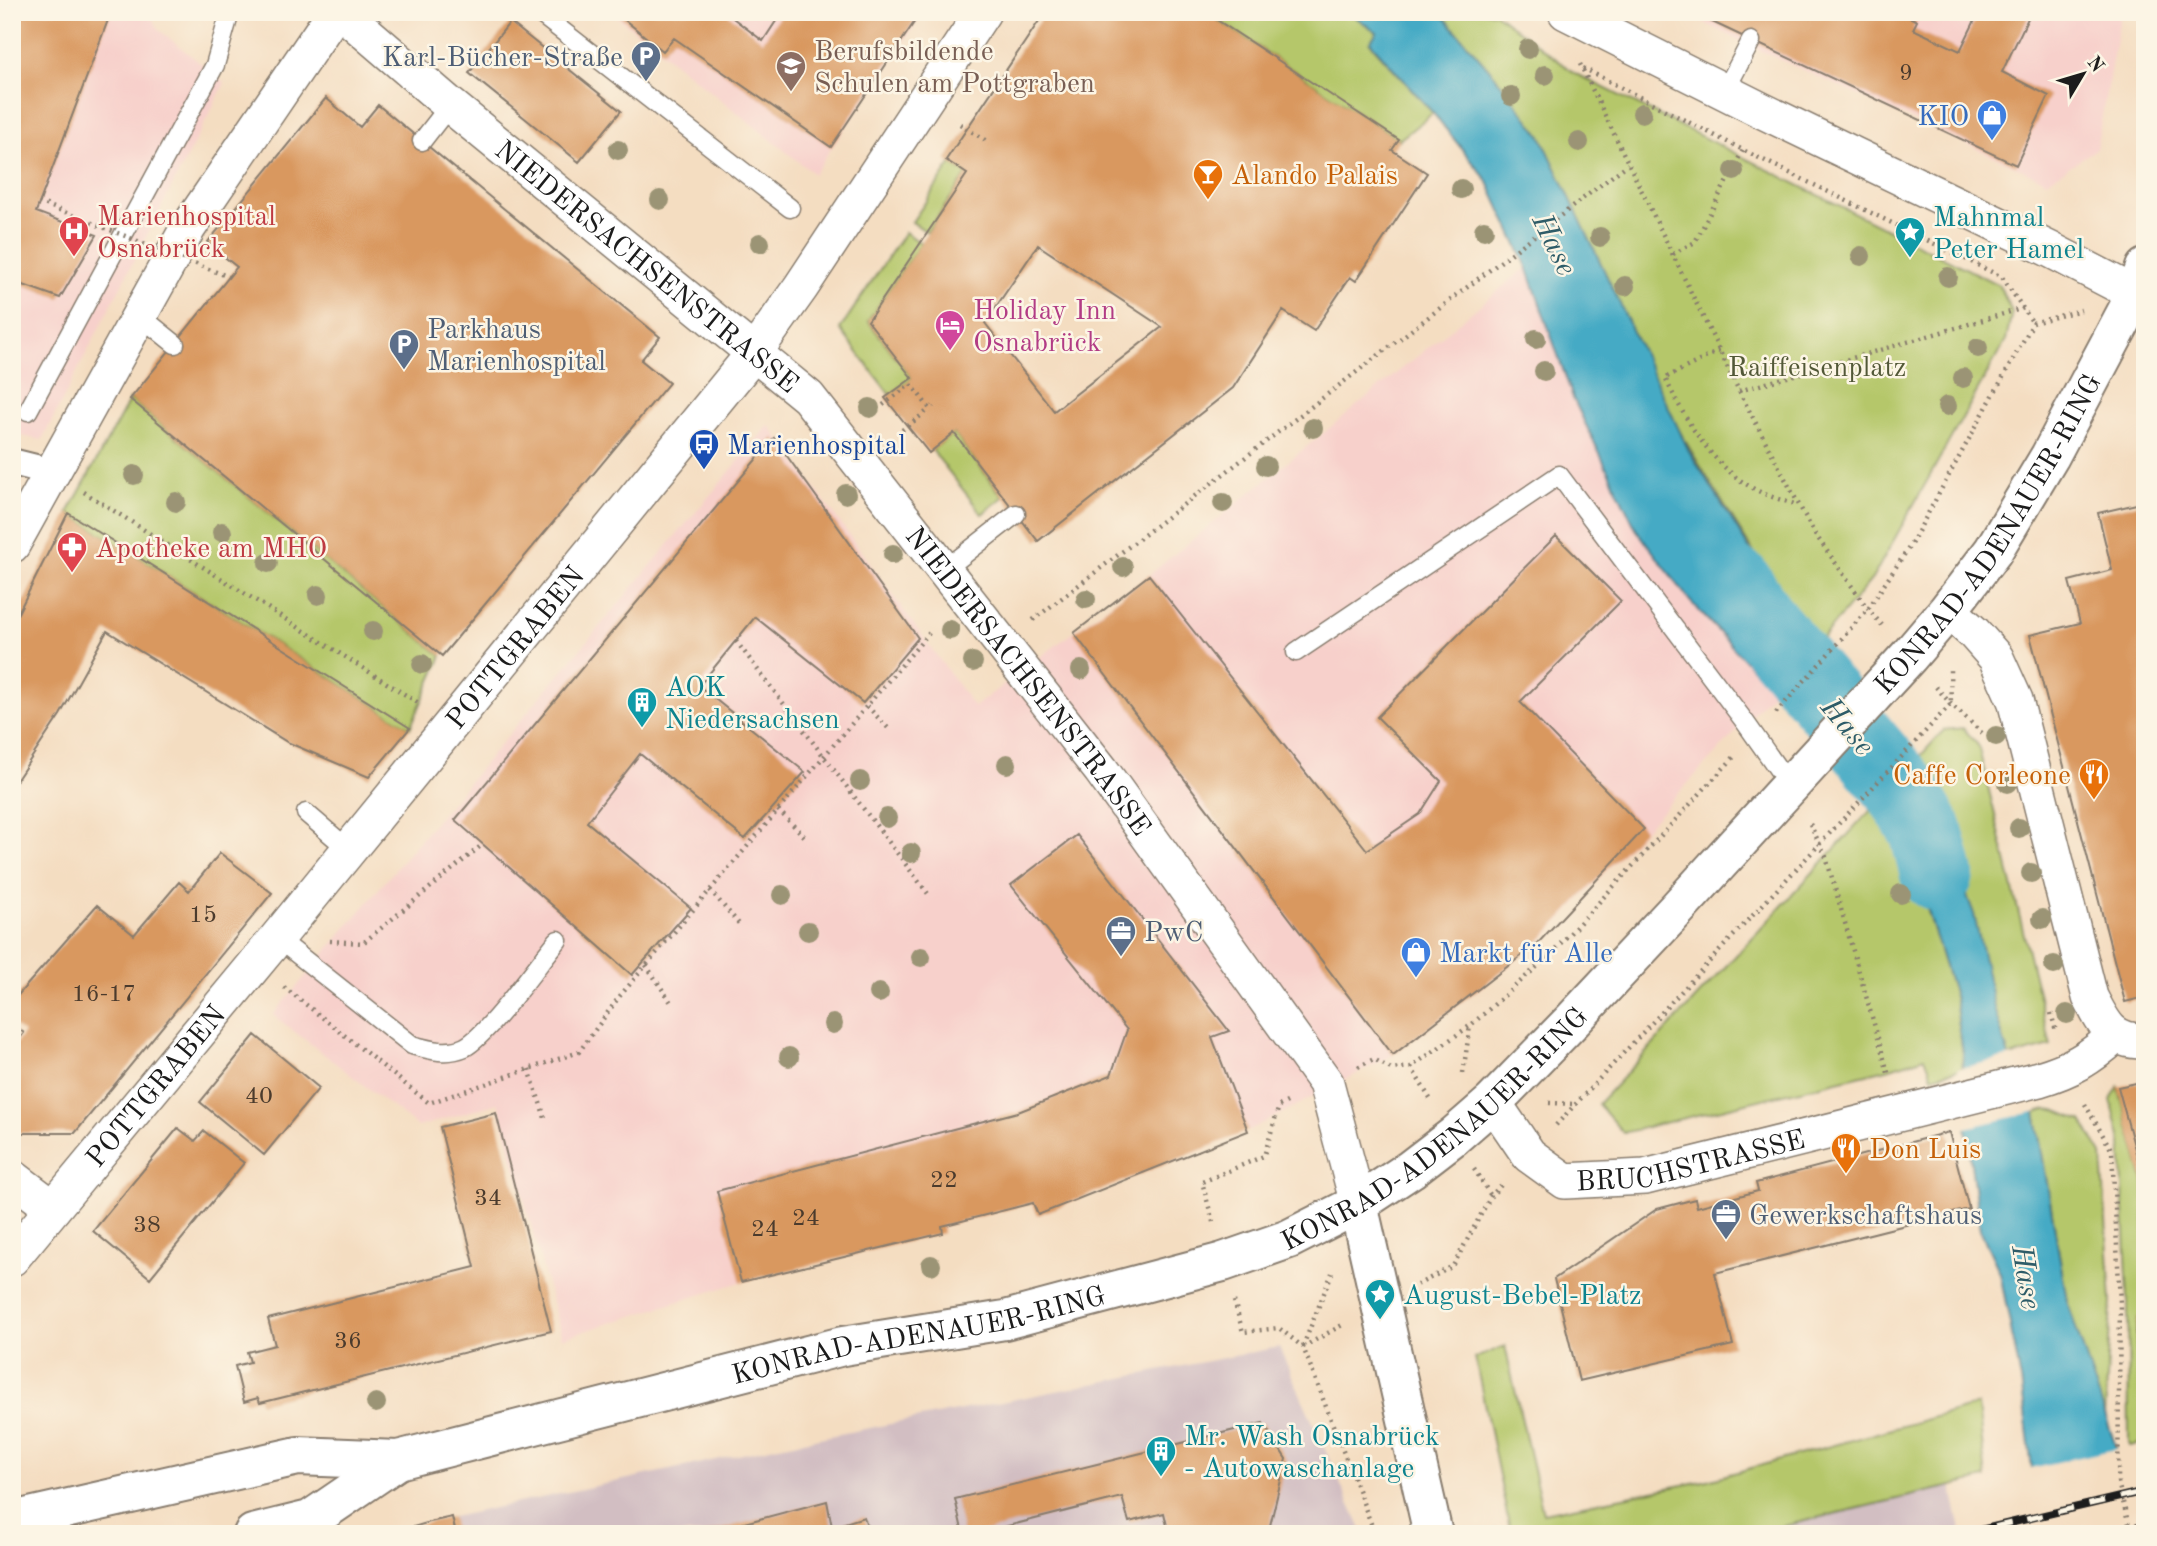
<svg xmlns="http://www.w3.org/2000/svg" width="2157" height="1546" viewBox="0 0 2157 1546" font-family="'Old Standard TT',serif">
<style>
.built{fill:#f7d0cb}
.industrial{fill:#d2bec2}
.green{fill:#b5c76a;stroke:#687243;stroke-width:2}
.water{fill:#45aac5;stroke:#306370;stroke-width:2}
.pier{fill:#f4ddc1}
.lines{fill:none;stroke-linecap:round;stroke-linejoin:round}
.river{stroke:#45aac5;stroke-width:74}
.building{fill:#d9985f;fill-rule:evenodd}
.service-casing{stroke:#887c6e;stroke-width:21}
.pedestrian-casing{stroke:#887c6e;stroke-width:30}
.minor-casing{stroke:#887c6e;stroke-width:38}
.tertiary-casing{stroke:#887c6e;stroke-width:42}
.primary-casing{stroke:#887c6e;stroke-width:42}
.path{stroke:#887c6e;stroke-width:4.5;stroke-dasharray:2 5;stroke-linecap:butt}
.service{stroke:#fff;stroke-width:18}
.pedestrian{stroke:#fff;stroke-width:26}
.minor{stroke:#fff;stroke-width:35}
.tertiary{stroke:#fff;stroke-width:38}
.primary{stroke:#fff;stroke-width:38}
.rail-casing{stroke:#1c1c1c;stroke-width:8}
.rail{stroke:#fcf5e5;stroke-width:5;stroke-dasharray:16;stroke-linecap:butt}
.path-bridge{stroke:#887c6e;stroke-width:4.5;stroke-dasharray:2 5;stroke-linecap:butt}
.tree{fill:#9b9475}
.labels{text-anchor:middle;stroke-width:5;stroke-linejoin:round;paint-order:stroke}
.number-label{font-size:24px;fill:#4b3b2d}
.education-label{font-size:28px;fill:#785e54;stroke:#fcf5e5;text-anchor:start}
.service-label{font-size:28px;fill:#4e5e75;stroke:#fcf5e5;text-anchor:start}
.shop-label{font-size:28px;fill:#366cbe;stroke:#fcf5e5;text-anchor:end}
.food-label{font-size:28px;fill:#c56008;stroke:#fcf5e5;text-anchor:start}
.health-label{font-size:28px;fill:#be3a42;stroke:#fcf5e5;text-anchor:start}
.culture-label{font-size:28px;fill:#0d838f;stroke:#fcf5e5;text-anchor:start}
.street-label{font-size:28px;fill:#1c1c1c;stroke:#fcf5e5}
.hotel-label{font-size:28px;fill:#b23c85;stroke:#fcf5e5;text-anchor:start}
.park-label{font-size:28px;fill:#525837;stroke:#fcf5e5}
.transit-label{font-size:28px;fill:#164399;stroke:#fcf5e5;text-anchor:start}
.water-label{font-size:30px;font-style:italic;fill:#2e5c68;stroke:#fcf5e5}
</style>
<rect width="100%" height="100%" fill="#fcf5e5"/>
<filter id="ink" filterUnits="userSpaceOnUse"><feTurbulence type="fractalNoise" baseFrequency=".0143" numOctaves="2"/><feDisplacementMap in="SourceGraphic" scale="14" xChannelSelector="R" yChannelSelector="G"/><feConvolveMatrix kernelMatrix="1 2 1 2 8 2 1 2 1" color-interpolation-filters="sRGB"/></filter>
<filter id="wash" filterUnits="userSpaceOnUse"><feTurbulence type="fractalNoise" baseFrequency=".00686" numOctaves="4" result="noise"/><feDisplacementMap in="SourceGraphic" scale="28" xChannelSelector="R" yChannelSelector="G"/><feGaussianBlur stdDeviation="1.57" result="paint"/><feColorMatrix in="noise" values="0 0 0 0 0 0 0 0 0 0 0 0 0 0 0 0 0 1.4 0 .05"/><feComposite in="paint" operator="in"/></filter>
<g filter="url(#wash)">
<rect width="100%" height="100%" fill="#f4ddc1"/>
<path class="built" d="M12,12H148L159,30L225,83L42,440L12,434Z
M611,12H924L814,174Z
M1683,12H2121L2096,149L2047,181L1757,49Z
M1527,267L1573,398L1636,529L1690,601L1774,691L1539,943L1393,1055L1248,1131L1038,1215L1033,1203L943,1226V1233L741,1282L562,1338L498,1103L418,1127L273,1015L769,425L974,707L1149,575Z"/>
<path class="industrial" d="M1279,1347L1363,1534H433L430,1522L784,1445Z
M1951,1485L1962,1534H1750Z"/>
<path class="green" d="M1218,12H1348L1377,32L1370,43L1433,113L1399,140L1214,18Z
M1440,12H1494L1576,74L1999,285L2012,312L2006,340L1872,579L1815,647C1678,442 1562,226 1440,12Z
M951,164L967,174L927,232L912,222Z
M905,232L921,243L868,321L912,378L890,395L840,329Z
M130,399L442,656L410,728L68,513Z
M954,433L1003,497L982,514L932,450Z
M1963,728L1978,745L2051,1046L2009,1057L1922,775L1913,764L1944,730Z
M1882,798L1906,829L1919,882L1955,999L1963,1053L1962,1069L1932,1076L1925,1057L1887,1069L1623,1133L1598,1104Z
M2118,1087L2145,1185V1305L2137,1322L2136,1337L2137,1351L2145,1369V1443L2129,1446L2128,1301L2121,1141L2111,1100Z
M2046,1109L2055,1110L2082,1121L2102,1154L2111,1302L2105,1417L2067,1301L2035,1112Z
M1505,1346L1543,1513L1708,1480L1978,1405L1986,1478L1750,1534H1511L1475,1358Z"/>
<path class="water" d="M1348,12H1440L1495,76L1541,136L1689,451L1754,556L1815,647L1774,691L1690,601L1636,529L1573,398L1527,267L1487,180L1433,113L1370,42L1377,32Z
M1913,764L1922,775L1974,914L1995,1011L2009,1057L2035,1112L2067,1301L2118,1453L2040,1534L2021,1380L2000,1273L1980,1230L1966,1128L1963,1053L1955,999L1919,882L1906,829L1882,798Z"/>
<path class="pier" d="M2012,1056L2038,1111L1962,1129L1958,1069Z
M2120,1448L2142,1534H2037L2027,1469Z"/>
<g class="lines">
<path class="river" d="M1736,584L1761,622L1902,790L1926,831L1937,874"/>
</g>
<g id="blocks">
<path class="building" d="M12,12H111L36,212L97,235L60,298L12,281Z
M615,12H725L763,41L782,12H921L831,147L674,38L663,51Z
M1045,12H1218L1214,18L1399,140L1392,150L1427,173L1356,281L1350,277L1314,331L1283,311L1233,388L1038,541L954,433L929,453L885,398L912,378L868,321L967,174L946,160ZM1038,245L1162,327L1054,411L985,323Z
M1691,12H1900L1917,21L1913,29L1960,51L1979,12H2031L2002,72L2049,96L2016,165Z
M510,22L621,111L579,162L469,73Z
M326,98L360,127L378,105L660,337L641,360L669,383L442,656L130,399L237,267L207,243Z
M774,438L918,638L863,703L755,617L699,686L805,772L745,839L640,754L587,822L691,908L632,975L455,820Z
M2145,502V997L2125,1002L2030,635L2080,623L2069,581L2112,570L2098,513Z
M68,513L410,728L369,777L287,742L107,631L60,715L12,787V625Z
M1556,536L1621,601L1520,702L1644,829L1538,943L1393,1055L1074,633L1149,575L1367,850L1420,814L1441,781L1377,717Z
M1077,835L1229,1031L1212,1037L1248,1131L1038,1215L1033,1203L942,1226L943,1233L741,1282L717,1191L1018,1112L1111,1075L1127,1030L1011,885Z
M220,853L272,893L75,1133H12V1048L24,1033L12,1024V1002L97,905L134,935L179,882L189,891Z
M255,1035L319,1088L264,1155L200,1102Z
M2145,1081V1182H2144L2118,1087Z
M496,1113L551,1331L260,1403L258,1398L244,1402L235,1366L250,1362L247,1352L275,1345L268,1319L475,1267L440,1127Z
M178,1128L195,1141L204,1131L244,1163L150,1278L93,1231Z
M1949,1132L1969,1209L1715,1273L1733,1345L1579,1381L1554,1279L1657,1209L1695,1199L1697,1207L1758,1191L1756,1183Z
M2144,1303H2145V1369L2137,1351L2136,1337L2137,1322Z
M1263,1423L1286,1459L1268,1534H1169L1164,1513L1129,1522L1122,1497L976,1534H963L955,1499Z
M827,1501L832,1527L864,1517L870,1534H703Z
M452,1517L456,1534H390L430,1522Z"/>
</g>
</g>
<g filter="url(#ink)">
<use href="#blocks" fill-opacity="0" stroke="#887c6e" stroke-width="2"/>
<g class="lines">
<g class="service-casing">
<path id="service" d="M538,12L790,208
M1725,91L1751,41
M422,141L450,105
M139,315L175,344
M28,411L215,65L230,12
M943,571L1016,514
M1296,652L1559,475L1745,722L1790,786
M306,813L348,849
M277,938L412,1045C430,1050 447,1055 465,1047C487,1036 539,963 558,940"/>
</g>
<g class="pedestrian-casing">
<path id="pedestrian" d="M12,462L52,472"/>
</g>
<g class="minor-casing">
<g id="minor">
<path id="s1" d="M342,12L450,105L808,397L1101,770L1326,1083L1358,1204"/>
<path d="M1566,12L1761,110L2049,249L2145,299"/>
<path d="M12,545L188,228L335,12"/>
<path d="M1948,610L1974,633L1996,658L2015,700L2090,997C2104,1024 2111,1042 2145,1041"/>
<path id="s2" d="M1493,1102L1529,1155L1565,1181L1645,1177L2039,1079C2072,1069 2089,1059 2115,1036"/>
<path d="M12,1177L53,1208"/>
<path id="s3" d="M12,1258L277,938L754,353L801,287L983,12"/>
</g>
</g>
<g class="tertiary-casing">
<path id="tertiary" d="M1358,1204L1433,1534"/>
</g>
<g class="primary-casing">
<g id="primary">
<path id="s4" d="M12,1521L298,1456L398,1460L843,1346L1005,1320L1223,1262L1289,1239L1358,1204L1411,1169L1454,1136L1493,1102L1572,1021L1676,910L1909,656L1948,610L1993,551L2050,456L2136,294L2145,268"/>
<path d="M253,1534L310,1520L398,1460"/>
</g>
</g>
<path class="path" d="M1580,64L1739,391L1799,505L1815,534L1868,609L1882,625
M1583,68L1743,150L2002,277L2033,323
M960,124L988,142
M1673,254L1695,242L1743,150
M1719,351L1665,378C1688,425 1716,474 1767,495C1777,499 1788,502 1798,505
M1739,391L2024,308
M883,405L911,384L930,409L933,406
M902,430L930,409
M84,492L420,704
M1033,620L1628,164
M736,641L929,895
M1936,687L1951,704L1982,733
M867,706L888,728
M1776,713L1868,609L1910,546L2033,323L2081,310
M778,810L806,838
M1810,824L1826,857L1889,1076
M710,890L740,925
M330,941L363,943L482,845
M646,965L672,1004
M284,987L429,1103L579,1052L619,997L929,633
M2051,1013L2056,1031
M1358,1067L1374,1059L1391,1069L1411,1067L1471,1025L1547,958L1734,757
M1411,1067L1432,1102
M529,1069L546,1121
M1463,1073L1470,1026
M1549,1103L1575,1104
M2085,1104L2112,1151L2120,1303L2118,1482L2131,1534
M1556,1125L1951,704L1950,670
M1474,1169L1491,1196
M1213,1222L1202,1182L1264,1156L1279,1106L1291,1100
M1417,1285L1453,1266L1491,1196L1503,1183
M1234,1301L1243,1332L1279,1328L1303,1347L1375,1534
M1303,1346L1332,1273
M1303,1347L1344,1324"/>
<use href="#service" class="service"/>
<use href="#pedestrian" class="pedestrian"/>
<use href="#minor" class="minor"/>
<use href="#tertiary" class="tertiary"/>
<use href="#primary" class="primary"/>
<g class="rail-casing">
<path id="rail" d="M1964,1534L2145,1491
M2103,1534L2145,1526"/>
</g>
<use href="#rail" class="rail"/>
<path class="path-bridge" d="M39,202L229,277"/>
</g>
<g class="tree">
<circle cx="1528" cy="49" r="10"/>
<circle cx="1545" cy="75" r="10"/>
<circle cx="1511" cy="96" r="10"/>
<circle cx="1642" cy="113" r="10"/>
<circle cx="1579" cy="142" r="10"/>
<circle cx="618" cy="150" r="10"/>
<circle cx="1734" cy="171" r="10"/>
<circle cx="1461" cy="189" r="10"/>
<circle cx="660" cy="200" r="10"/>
<circle cx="1484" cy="230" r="10"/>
<circle cx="1600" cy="237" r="10"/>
<circle cx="760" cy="243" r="10"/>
<circle cx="1861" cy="256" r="10"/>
<circle cx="1948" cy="277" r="10"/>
<circle cx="1625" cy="286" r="10"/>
<circle cx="1536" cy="339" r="10"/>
<circle cx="1978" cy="348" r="10"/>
<circle cx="1544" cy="371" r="10"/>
<circle cx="1963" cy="378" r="10"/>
<circle cx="1947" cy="406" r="10"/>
<circle cx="870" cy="408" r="10"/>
<circle cx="1313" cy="428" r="10"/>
<circle cx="1266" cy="466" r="10"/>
<circle cx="134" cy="475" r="10"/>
<circle cx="846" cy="494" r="10"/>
<circle cx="176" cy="502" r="10"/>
<circle cx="1223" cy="503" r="10"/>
<circle cx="222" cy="532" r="10"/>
<circle cx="893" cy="554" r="10"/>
<circle cx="268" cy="563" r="10"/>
<circle cx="1123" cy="567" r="10"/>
<circle cx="318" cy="595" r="10"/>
<circle cx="1086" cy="599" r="10"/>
<circle cx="950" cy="630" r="10"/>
<circle cx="373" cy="631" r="10"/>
<circle cx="973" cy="662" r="10"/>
<circle cx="422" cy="664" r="10"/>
<circle cx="1081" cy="670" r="10"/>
<circle cx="1996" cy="736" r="10"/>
<circle cx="1007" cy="764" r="10"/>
<circle cx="860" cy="781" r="10"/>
<circle cx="2008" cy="783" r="10"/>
<circle cx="887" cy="818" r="10"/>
<circle cx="2019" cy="828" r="10"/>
<circle cx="911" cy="853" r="10"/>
<circle cx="2031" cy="873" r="10"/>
<circle cx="1901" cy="894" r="10"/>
<circle cx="782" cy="895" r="10"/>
<circle cx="2042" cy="919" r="10"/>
<circle cx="808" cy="931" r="10"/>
<circle cx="921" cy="957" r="10"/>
<circle cx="2054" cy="965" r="10"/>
<circle cx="879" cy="993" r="10"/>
<circle cx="2067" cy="1014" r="10"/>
<circle cx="833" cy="1024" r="10"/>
<circle cx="789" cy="1057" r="10"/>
<circle cx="931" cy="1265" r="10"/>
<circle cx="376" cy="1403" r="10"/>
</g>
</g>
<defs>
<g id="parking-pin" transform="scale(1.575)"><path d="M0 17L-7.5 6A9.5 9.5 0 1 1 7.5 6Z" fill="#5c6f8a" stroke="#fcf5e5"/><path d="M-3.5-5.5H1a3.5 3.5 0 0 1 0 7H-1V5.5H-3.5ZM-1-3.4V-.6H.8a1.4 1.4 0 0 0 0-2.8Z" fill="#fff"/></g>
<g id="school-pin" transform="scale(1.575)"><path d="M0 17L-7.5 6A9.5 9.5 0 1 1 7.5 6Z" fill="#8d6e63" stroke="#fcf5e5"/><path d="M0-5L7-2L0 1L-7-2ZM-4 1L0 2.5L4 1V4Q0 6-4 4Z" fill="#fff"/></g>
<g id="shop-pin" transform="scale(1.575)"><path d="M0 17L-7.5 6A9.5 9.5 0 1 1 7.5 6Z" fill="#3f7fe0" stroke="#fcf5e5"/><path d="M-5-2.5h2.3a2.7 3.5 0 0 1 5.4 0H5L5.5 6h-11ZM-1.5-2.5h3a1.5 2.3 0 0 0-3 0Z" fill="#fff"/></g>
<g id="bar-pin" transform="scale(1.575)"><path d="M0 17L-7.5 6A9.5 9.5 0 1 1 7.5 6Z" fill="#e8710a" stroke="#fcf5e5"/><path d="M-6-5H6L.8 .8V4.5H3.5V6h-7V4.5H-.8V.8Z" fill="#fff"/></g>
<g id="hospital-pin" transform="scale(1.575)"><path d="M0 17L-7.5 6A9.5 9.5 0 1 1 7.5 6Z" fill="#e0444e" stroke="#fcf5e5"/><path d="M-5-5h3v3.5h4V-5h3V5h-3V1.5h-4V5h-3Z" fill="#fff"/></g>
<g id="sight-pin" transform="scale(1.575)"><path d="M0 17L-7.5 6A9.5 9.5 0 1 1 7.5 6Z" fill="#0f9aa8" stroke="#fcf5e5"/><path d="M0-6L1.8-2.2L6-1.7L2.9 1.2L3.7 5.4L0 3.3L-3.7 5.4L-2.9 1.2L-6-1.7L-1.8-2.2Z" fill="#fff"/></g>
<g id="hotel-pin" transform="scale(1.575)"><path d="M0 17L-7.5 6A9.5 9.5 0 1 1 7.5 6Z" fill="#d1479c" stroke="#fcf5e5"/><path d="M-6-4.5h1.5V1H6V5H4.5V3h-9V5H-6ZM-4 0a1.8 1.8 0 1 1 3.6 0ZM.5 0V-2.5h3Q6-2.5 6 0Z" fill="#fff"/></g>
<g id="bus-pin" transform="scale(1.575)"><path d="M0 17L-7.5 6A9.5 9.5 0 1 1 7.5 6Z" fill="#1a4fb4" stroke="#fcf5e5"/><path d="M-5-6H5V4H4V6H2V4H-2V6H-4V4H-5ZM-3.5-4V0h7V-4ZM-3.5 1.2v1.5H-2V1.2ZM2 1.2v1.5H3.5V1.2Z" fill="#fff"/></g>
<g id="pharmacy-pin" transform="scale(1.575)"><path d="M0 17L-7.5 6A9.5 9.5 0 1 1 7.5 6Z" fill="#e0444e" stroke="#fcf5e5"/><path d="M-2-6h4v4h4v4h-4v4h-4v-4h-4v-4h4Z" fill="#fff"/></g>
<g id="building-pin" transform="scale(1.575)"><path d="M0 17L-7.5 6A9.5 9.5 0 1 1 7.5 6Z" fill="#0f9aa8" stroke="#fcf5e5"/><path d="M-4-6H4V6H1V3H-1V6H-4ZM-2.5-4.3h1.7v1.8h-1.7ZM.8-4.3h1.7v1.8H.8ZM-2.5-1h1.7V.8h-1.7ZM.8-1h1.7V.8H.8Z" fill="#fff"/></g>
<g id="restaurant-pin" transform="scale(1.575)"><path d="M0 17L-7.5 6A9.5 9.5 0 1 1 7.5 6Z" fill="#e8710a" stroke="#fcf5e5"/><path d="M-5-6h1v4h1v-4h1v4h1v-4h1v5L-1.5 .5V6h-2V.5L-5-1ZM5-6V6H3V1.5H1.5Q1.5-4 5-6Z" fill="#fff"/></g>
<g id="office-pin" transform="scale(1.575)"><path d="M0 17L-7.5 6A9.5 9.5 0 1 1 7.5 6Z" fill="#5c6f8a" stroke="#fcf5e5"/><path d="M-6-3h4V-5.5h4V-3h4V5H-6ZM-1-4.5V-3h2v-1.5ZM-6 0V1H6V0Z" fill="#fff"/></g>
</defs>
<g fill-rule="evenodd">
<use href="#parking-pin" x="646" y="56"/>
<use href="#school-pin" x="791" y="66"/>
<use href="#shop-pin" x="1992" y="115"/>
<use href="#bar-pin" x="1208" y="174"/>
<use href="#hospital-pin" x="74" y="231"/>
<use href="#sight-pin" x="1910" y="232"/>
<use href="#hotel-pin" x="950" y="325"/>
<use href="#parking-pin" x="404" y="344"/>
<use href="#bus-pin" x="704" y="444"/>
<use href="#pharmacy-pin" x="72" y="547"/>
<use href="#building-pin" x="642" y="702"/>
<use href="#restaurant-pin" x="2094" y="774"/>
<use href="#office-pin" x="1121" y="931"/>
<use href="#shop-pin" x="1416" y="952"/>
<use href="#restaurant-pin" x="1846" y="1148"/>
<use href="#office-pin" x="1726" y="1214"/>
<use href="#sight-pin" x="1380" y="1294"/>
<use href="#building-pin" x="1161" y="1451"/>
</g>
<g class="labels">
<g class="number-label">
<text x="1906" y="80">9</text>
<text x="203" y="922">15</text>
<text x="104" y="1001">16-17</text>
<text x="259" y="1103">40</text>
<text x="944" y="1187">22</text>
<text x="488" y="1205">34</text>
<text x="806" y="1225">24</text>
<text x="147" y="1232">38</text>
<text x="765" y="1236">24</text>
<text x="348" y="1348">36</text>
</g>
<g class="education-label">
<text x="814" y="60">Berufsbildende<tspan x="814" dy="32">Schulen am Pottgraben</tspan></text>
</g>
<g class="service-label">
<text x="623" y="66" text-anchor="end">Karl-Bücher-Straße</text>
<text x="427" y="338">Parkhaus<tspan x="427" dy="32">Marienhospital</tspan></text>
<text x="1144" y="941">PwC</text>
<text x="1749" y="1224">Gewerkschaftshaus</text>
</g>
<g class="shop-label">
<text x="1969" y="125">KIO</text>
<text x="1439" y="962" text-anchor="start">Markt für Alle</text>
</g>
<g class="food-label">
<text x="1231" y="184">Alando Palais</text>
<text x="2071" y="784" text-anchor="end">Caffe Corleone</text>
<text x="1869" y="1158">Don Luis</text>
</g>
<g class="health-label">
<text x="97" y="225">Marienhospital<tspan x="97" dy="32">Osnabrück</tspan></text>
<text x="95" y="557">Apotheke am MHO</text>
</g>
<g class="culture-label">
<text x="1933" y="226">Mahnmal<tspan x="1933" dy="32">Peter Hamel</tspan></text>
<text x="665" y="696">AOK<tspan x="665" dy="32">Niedersachsen</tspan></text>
<text x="1403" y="1304">August-Bebel-Platz</text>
<text x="1184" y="1445">Mr. Wash Osnabrück<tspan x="1184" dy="32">- Autowaschanlage</tspan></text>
</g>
<g class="street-label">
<text dy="10" stroke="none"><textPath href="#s1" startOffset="397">NIEDERSACHSENSTRASSE</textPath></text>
<text dy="10" stroke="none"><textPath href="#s4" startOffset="2315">KONRAD-ADENAUER-RING</textPath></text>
<text dy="10" stroke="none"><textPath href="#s3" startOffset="791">POTTGRABEN</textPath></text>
<text dy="10" stroke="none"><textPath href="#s1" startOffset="964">NIEDERSACHSENSTRASSE</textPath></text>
<text dy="10" stroke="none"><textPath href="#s3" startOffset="224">POTTGRABEN</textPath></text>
<text dy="10" stroke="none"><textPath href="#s4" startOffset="1496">KONRAD-ADENAUER-RING</textPath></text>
<text dy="10" stroke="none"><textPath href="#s2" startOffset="236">BRUCHSTRASSE</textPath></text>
<text dy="10" stroke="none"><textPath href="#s4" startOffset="929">KONRAD-ADENAUER-RING</textPath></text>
</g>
<g class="hotel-label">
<text x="973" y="319">Holiday Inn<tspan x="973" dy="32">Osnabrück</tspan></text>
</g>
<g class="park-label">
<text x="1817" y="376">Raiffeisenplatz</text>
</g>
<g class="transit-label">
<text x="727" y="454">Marienhospital</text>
</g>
<g class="water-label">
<text transform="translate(1555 244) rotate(64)" y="10">Hase</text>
<text transform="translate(1848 726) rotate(50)" y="10">Hase</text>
<text transform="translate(2027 1277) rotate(81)" y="10">Hase</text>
</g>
</g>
<rect width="2157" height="1546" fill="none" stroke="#fcf5e5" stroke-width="42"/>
<g transform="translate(2083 74) rotate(52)" stroke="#fcf5e5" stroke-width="5" paint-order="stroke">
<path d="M0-5L12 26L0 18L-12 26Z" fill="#1c1c1c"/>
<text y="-10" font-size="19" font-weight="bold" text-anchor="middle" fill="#1c1c1c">N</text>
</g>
</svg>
